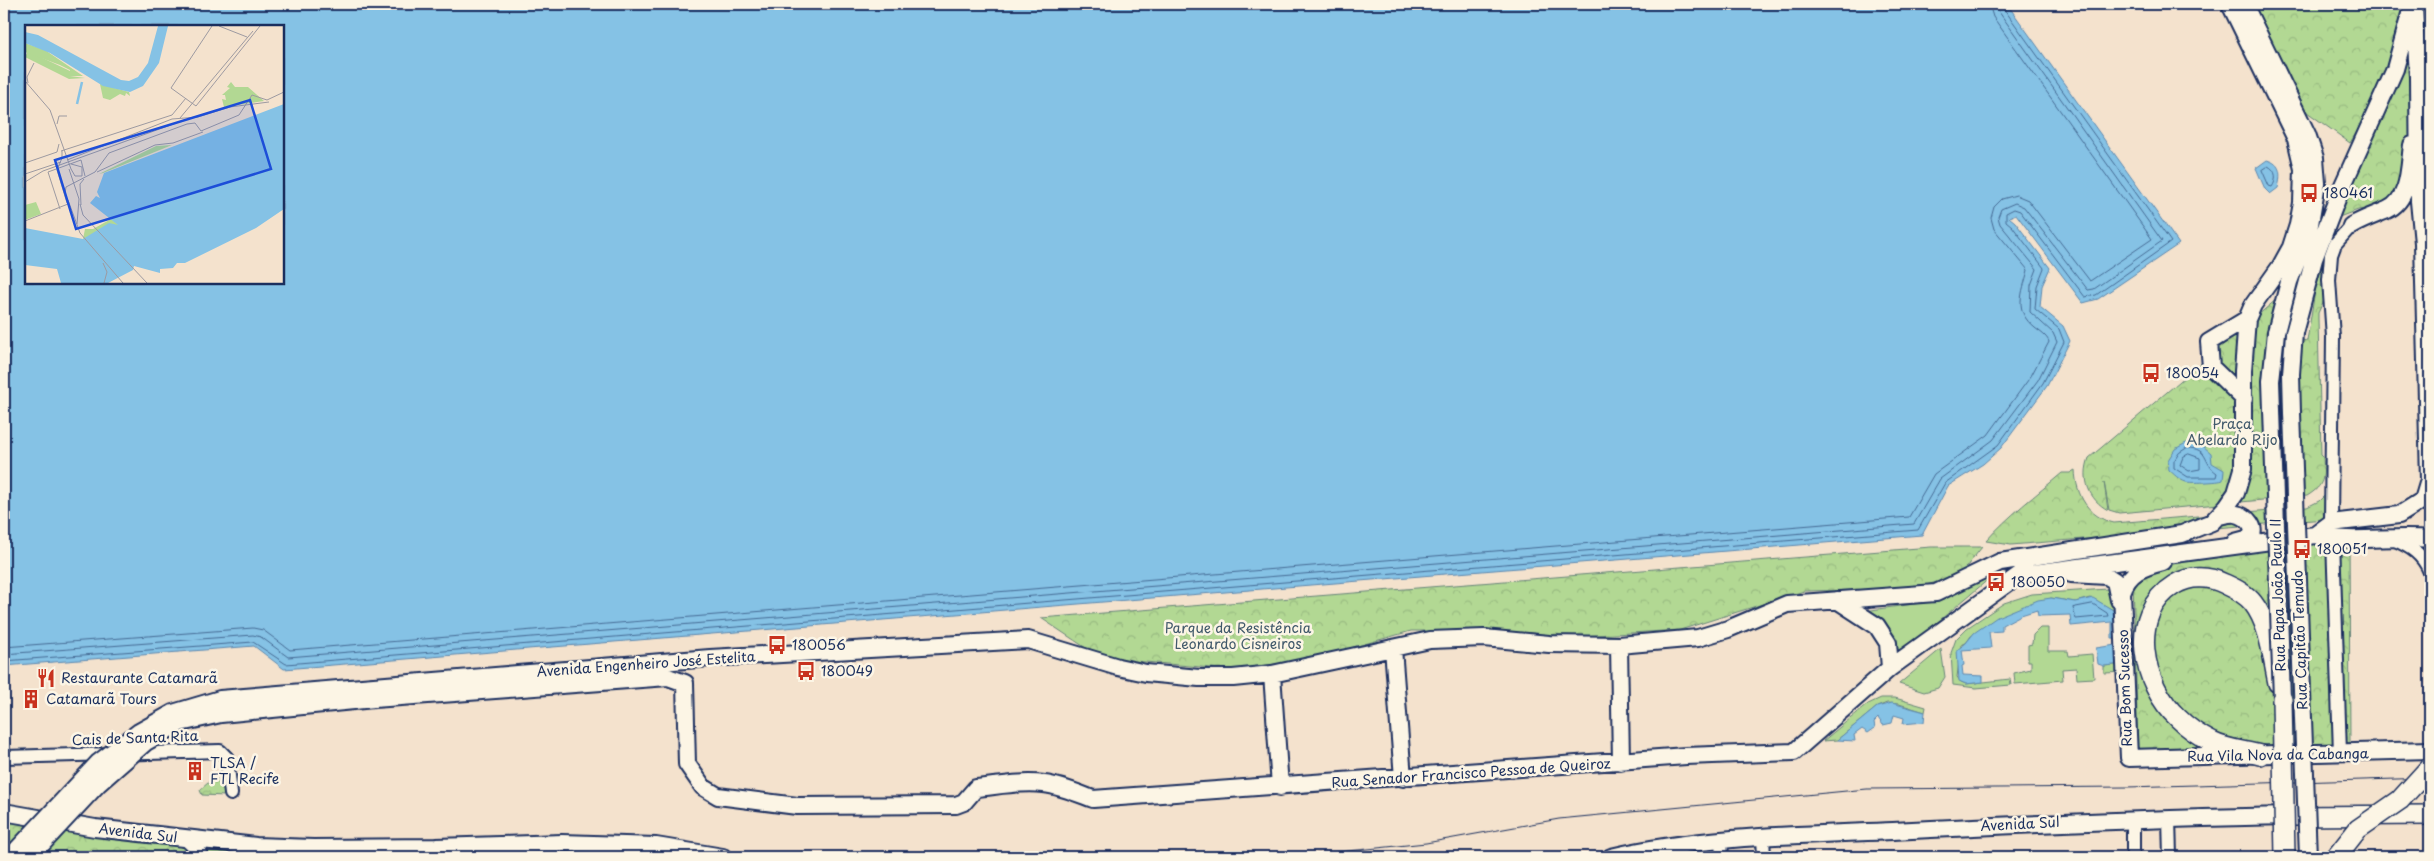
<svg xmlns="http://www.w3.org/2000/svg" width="2434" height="861" viewBox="0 0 2434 861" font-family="'Playpen Sans',sans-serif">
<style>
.grass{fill:#b2d893;stroke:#668478}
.forest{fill:url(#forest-crowns);stroke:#668478}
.water{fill:#85c2e5;stroke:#5b87af;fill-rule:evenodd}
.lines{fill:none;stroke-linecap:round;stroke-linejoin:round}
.shore{stroke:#456a94;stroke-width:1}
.minor-casing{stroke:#1b2f5e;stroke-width:16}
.major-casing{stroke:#1b2f5e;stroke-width:20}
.highway-casing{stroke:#1b2f5e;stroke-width:22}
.minor{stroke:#fcf5e5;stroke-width:12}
.major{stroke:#fcf5e5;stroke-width:16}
.highway{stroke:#fcf5e5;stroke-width:19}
.tram{stroke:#1b2f5e;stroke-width:1}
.major-bridge-casing{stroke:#1b2f5e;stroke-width:20;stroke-linecap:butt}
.highway-bridge-casing{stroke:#1b2f5e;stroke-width:22;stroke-linecap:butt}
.major-bridge{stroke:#fcf5e5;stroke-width:16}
.highway-bridge{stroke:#fcf5e5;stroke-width:19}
.labels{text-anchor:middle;stroke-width:5;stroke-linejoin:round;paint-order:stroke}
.poi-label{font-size:14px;fill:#1b2f5e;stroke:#fcf5e5;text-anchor:start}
.park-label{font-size:14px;fill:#41596b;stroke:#fcf5e5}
.street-label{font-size:14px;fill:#1b2f5e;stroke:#fcf5e5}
.inset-river{fill:none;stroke:#85c2e5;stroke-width:2.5}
.inset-road{fill:none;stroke:#9d9aa1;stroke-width:1}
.view{fill:#1d4ed8;fill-opacity:0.15;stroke:#1d4ed8;stroke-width:2.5}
.inset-edge{fill:none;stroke:#1b2f5e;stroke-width:2.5}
</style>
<defs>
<pattern id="forest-crowns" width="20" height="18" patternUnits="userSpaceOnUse" patternTransform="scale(1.25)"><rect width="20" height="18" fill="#b2d893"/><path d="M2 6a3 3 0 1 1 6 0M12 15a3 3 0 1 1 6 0" fill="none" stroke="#98ba81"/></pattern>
</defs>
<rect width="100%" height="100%" fill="#f4e2cd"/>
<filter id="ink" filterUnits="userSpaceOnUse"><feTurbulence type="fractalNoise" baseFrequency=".02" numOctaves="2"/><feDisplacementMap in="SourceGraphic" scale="10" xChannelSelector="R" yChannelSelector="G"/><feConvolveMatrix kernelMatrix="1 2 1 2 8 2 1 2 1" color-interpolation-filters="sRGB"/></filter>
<g filter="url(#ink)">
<path class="grass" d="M1988,575L1990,578L1897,656L1864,611L1943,600Z
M2123,588L2126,672L2104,673V666L2123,664L2113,610L2090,598L2075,602L2051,598L1971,636L1966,643L1961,645L1957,677L1961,682L1966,684L2010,679L2011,685L1976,688L1953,685L1951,653L1956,639L1967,628L2004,603L2032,594Z
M2040,628H2048V651H2068L2069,656L2092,654L2094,678L2077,679L2076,668L2062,669L2063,680L2015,684L2014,673L2031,669V661H2028V645L2032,644L2033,635Z
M1941,649L1945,677L1938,688L1924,692L1899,684Z
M1881,698H1895L1926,707L1925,712L1899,704L1887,703L1877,707L1837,740L1823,741L1868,704Z"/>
<path class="forest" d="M2253,4H2401C2407,53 2374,103 2350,143L2307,112L2271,44Z
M2411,38L2412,175L2384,206L2358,210L2339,217L2372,138L2399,82Z
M2325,255L2324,300L2318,313V319L2321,455L2323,457C2324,478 2325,485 2307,496L2119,513L2109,510L2104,482L2108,510C2089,500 2081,479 2089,458L2277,299L2274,335L2307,341L2315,291Z
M2075,470C2076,495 2088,517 2114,523L2307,507L2319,501L2326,494L2337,511L2349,517L2011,545L1986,541C2008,516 2036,495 2062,473H2070Z
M2349,529L2350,745L2138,749L2132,547Z
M1931,547H1982L1960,575L1913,589L1804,591L1680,630L1565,637L1470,631H1411L1311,659L1234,670L1101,658L1041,618Z
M218,779L219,784L222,783L226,796L202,795L200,790L209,782Z
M4,818L191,844L201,857H4Z
M201,848L329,853V857H208Z"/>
<path class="water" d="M4,4H2007L2179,244L2098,299L2083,303L2016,214L2009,217L2015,222L2050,268L2042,286L2040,307L2063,326L2070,341L2047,386L2001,448L1983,464L1948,486L1922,535L284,669L254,646L4,666ZM26,26H282V282H26Z
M2267,160C2282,164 2281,175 2278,188L2270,194L2265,189L2256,168Z
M2186,443L2203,446L2211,453L2212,463L2224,470L2223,480C2220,482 2190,483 2186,482C2179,480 2174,474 2169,470L2168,460L2175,449Z
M2051,598L2075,602L2093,598L2113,610L2123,664L2104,666L2098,664L2096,648L2116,645L2115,638H2112V622L2071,626L2070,615L2038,616L2037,610L2021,615L2002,625V631L1989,632L1991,648L1962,650L1964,665L1962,666L1963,675L1983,676V682L1966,684L1959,681L1957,650L1966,643L1974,633L1997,617L2038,600Z
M1892,703L1925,712L1924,722L1903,724L1904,718L1894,715L1892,723L1883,725L1878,718L1874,722L1875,728L1868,733L1862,729L1854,735L1855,741L1837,740L1877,707Z"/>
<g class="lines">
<path class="shore" d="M2268,166C2277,170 2277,180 2272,187L2269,186L2262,170Z
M2187,448C2210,448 2202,463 2217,473L2216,477H2188L2174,468V461L2179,453Z
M2189,454L2200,458V469L2189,471L2180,465L2183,457Z
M2093,604L2107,613L2108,616L2076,619L2073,608Z
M4,647L253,628L263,630L290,650L1909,517L1934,474L1988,435L2031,376L2049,342C2047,336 2040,332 2035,328C2013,310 2022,294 2028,270L1994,229L1991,218L1994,207L2002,199L2016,195L2028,200L2090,281L2152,239L1993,17L1989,4
M4,654L253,635L261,637L288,657L1914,524L1940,479L1993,440L2038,380L2057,342L2053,333L2030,312L2031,285L2037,269L2000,224L1998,217L2001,209L2015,203L2024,207L2088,290L2094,289L2162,241L1999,12L1997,4
M4,661L253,642L286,664L1918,530L1945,483L1998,445L2043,383L2064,342L2059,329L2035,309L2037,286L2044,268L2012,226L2006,221V213L2014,209L2020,211L2085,297L2096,295L2171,242L2004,9L2003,4"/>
<g class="minor-casing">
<path id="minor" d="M2331,523L2333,337L2329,280L2331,255L2335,244L2351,226
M2333,539L2340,753
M2393,539C2411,547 2423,554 2430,572
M4,757L220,751L227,758L231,794
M2169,818L2170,857
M1763,837L1764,857
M185,839L201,854
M1721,841L1722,857
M1679,844L1680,857
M2133,857V819"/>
</g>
<g class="major-casing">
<path id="major" d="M2244,4L2307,134L2315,158L2317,183L2309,230L2289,282L2276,332
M2351,226C2363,219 2375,215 2387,210C2410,200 2409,167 2412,145
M2294,333L2314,259L2339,194L2395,69L2410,14
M2244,399L2211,367L2209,342L2247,319
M2219,516C2225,515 2230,513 2236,514C2247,516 2258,528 2250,538L2235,542
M2315,535L2331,523L2399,515L2423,500L2429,480L2423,243L2419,201L2418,77L2414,4
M2163,562C2143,567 2129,572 2122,592L2129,758L2430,750
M2071,574L2107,576L2115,581L2119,600
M1837,600L1877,626L1888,643L1890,668
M1619,645L1621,762
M1393,648L1403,778
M1272,674L1280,787
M374,686L710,658L1028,640L1118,667L1146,673L1199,678H1233L1272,674L1430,640L1484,638L1549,644L1619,645L1698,638L1728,629L1787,604L1936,593L2000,562L2182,534L2212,522L2227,506L2236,493L2243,469V371L2247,319L2253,305L2280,267L2291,247L2298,225L2302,203L2303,169L2296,139L2230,4
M374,699L668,677L685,683L687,764L703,787L718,796L797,806L956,805L964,802L976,788C998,786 1022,781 1044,784C1061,786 1077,793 1093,799L1686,756L1794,752L1890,668L2019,575L2315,535C2350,544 2392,535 2430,539
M4,812L95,828L256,846L313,848L436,847L562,843L656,846L723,857
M1611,857C1703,836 1799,835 1893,831C2027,824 2160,818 2294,816"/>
</g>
<g class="highway-casing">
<path id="highway" d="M2260,755C2245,751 2225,749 2212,742C2200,736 2187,727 2178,718C2142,685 2127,614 2174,585C2190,575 2209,576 2225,584C2236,589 2246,594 2253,603C2270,625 2272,656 2278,683
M2294,816L2430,815"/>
</g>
<use href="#minor" class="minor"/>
<use href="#major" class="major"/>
<use href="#highway" class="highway"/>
<path class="tram" d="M1290,857L1426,843L1559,819L1867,789L2128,787L2430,778"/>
<g class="major-bridge-casing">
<path id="major-bridge" d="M2276,332L2271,381L2282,699
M2294,333L2291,374L2292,413L2308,857
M10,857L98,763L139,732L173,713L220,699L374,686
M30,857L98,784L146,742L180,723L221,714L374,699"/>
</g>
<g class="highway-bridge-casing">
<path id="highway-bridge" d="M2282,699L2285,857
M2336,857L2358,829L2400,800L2430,767"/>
</g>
<use href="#major-bridge" class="major-bridge"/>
<use href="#highway-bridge" class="highway-bridge"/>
</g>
</g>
<defs>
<g id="bus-bare" transform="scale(1.5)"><path d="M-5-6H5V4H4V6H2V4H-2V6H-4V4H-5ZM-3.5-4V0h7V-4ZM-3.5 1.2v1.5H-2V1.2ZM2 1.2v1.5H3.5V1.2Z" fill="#c8321e" stroke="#fcf5e5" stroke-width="2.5" paint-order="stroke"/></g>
<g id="restaurant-bare" transform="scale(1.5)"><path d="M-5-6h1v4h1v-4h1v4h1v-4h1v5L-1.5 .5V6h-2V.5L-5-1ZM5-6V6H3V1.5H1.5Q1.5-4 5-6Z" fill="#c8321e" stroke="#fcf5e5" stroke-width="2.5" paint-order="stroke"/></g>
<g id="building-bare" transform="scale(1.5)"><path d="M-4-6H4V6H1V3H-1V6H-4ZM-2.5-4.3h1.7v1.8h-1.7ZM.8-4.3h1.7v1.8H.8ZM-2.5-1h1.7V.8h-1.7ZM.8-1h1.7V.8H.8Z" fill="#c8321e" stroke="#fcf5e5" stroke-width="2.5" paint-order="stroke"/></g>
</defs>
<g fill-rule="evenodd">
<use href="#bus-bare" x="2309" y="193"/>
<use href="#bus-bare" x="2151" y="373"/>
<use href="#bus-bare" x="2302" y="549"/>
<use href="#bus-bare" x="1996" y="582"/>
<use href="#bus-bare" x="777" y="645"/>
<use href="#bus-bare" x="806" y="671"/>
<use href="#restaurant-bare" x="46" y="678"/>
<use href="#building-bare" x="31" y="699"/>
<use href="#building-bare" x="195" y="771"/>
</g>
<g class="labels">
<g class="poi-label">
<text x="2324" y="198">180461</text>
<text x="2166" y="378">180054</text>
<text x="2317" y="554">180051</text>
<text x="2011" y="587">180050</text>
<text x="792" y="650">180056</text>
<text x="821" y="676">180049</text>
<text x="61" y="683">Restaurante Catamarã</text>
<text x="46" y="704">Catamarã Tours</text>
<text x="210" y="768">TLSA /<tspan x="210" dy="16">FTL Recife</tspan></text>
</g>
<g class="park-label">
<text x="2232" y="429">Praça<tspan x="2232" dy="16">Abelardo Rijo</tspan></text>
<text x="1238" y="633">Parque da Resistência<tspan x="1238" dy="16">Leonardo Cisneiros</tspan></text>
</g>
<g class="street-label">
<text transform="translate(2278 595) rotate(-92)" y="5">Rua Papa João Paulo II</text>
<text transform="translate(2300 640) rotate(-92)" y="5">Rua Capitão Temudo</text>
<text transform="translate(646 664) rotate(-4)" y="5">Avenida Engenheiro José Estelita</text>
<text transform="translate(2125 688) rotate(-92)" y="5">Rua Bom Sucesso</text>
<text transform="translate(135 738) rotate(-2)" y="5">Cais de Santa Rita</text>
<text transform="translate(2278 755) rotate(-1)" y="5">Rua Vila Nova da Cabanga</text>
<text transform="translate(1471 773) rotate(-4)" y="5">Rua Senador Francisco Pessoa de Queiroz</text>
<text transform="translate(2020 824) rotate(-3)" y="5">Avenida Sul</text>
<text transform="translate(138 833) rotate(7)" y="5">Avenida Sul</text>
</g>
</g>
<g transform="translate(25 25)">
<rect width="259" height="259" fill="#f4e2cd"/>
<path d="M3,26L45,46V51L60,53L44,54L0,32ZM11,177L16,189L0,195V180Z" fill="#b2d893"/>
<path d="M206,57L210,62H223L239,76L199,82L197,74L201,75L200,70H197L205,63L202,62ZM147,120L78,148L74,149L131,121Z" fill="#b2d893"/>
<path d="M0,18L20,25L58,51H45V45L35,40L0,27ZM75,59L104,67L105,71L101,68L100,71L95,69L85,75L78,73ZM86,194L94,200L58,214L60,204H68Z" fill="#b2d893"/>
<path d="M133,1H143L134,38L118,61L105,67L78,61L25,28L0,18V7L13,10L96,55L104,56L113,52L123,38ZM259,79V184L231,203L160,238H152L148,243L135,244V248L109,241L108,245L83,258H36L32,244L0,240V203L58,214L84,198L93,200L65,178L71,171L75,173L72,167L79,148Z" fill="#85c2e5"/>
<path class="inset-river" d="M52,79L57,57"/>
<path class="inset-road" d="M187,1L146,63L171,81L235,1M194,1L222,12M0,56L25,85L46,144L50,151H57V142L46,139M3,58L2,52L9,38M155,93L228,6M32,99L34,91H42M36,126L147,90L161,73M37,126V133L32,145L42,178M42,135L147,94L173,92L205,82L244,77M0,138L32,127L34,119M44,144L54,174L52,199M72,147L130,120L148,118L178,107M0,149L36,137M0,157L18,146L154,97M40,168L41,162L70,147L84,128L162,99L170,98L176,106L214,90L227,70L242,75L259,67M43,175L55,208L98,258M55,179L58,190L122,258M56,180L55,159L59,154M35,184L23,147L56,135L60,151M0,196L43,179M78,238L82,247L79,258"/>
<path class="view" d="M225,75L246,144L51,204L30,135Z"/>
<rect width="259" height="259" class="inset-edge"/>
</g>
<rect width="2434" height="861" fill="none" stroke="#fcf5e5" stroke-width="20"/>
<rect x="10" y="10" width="2414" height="841" fill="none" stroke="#1b2f5e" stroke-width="2" filter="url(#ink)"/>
</svg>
